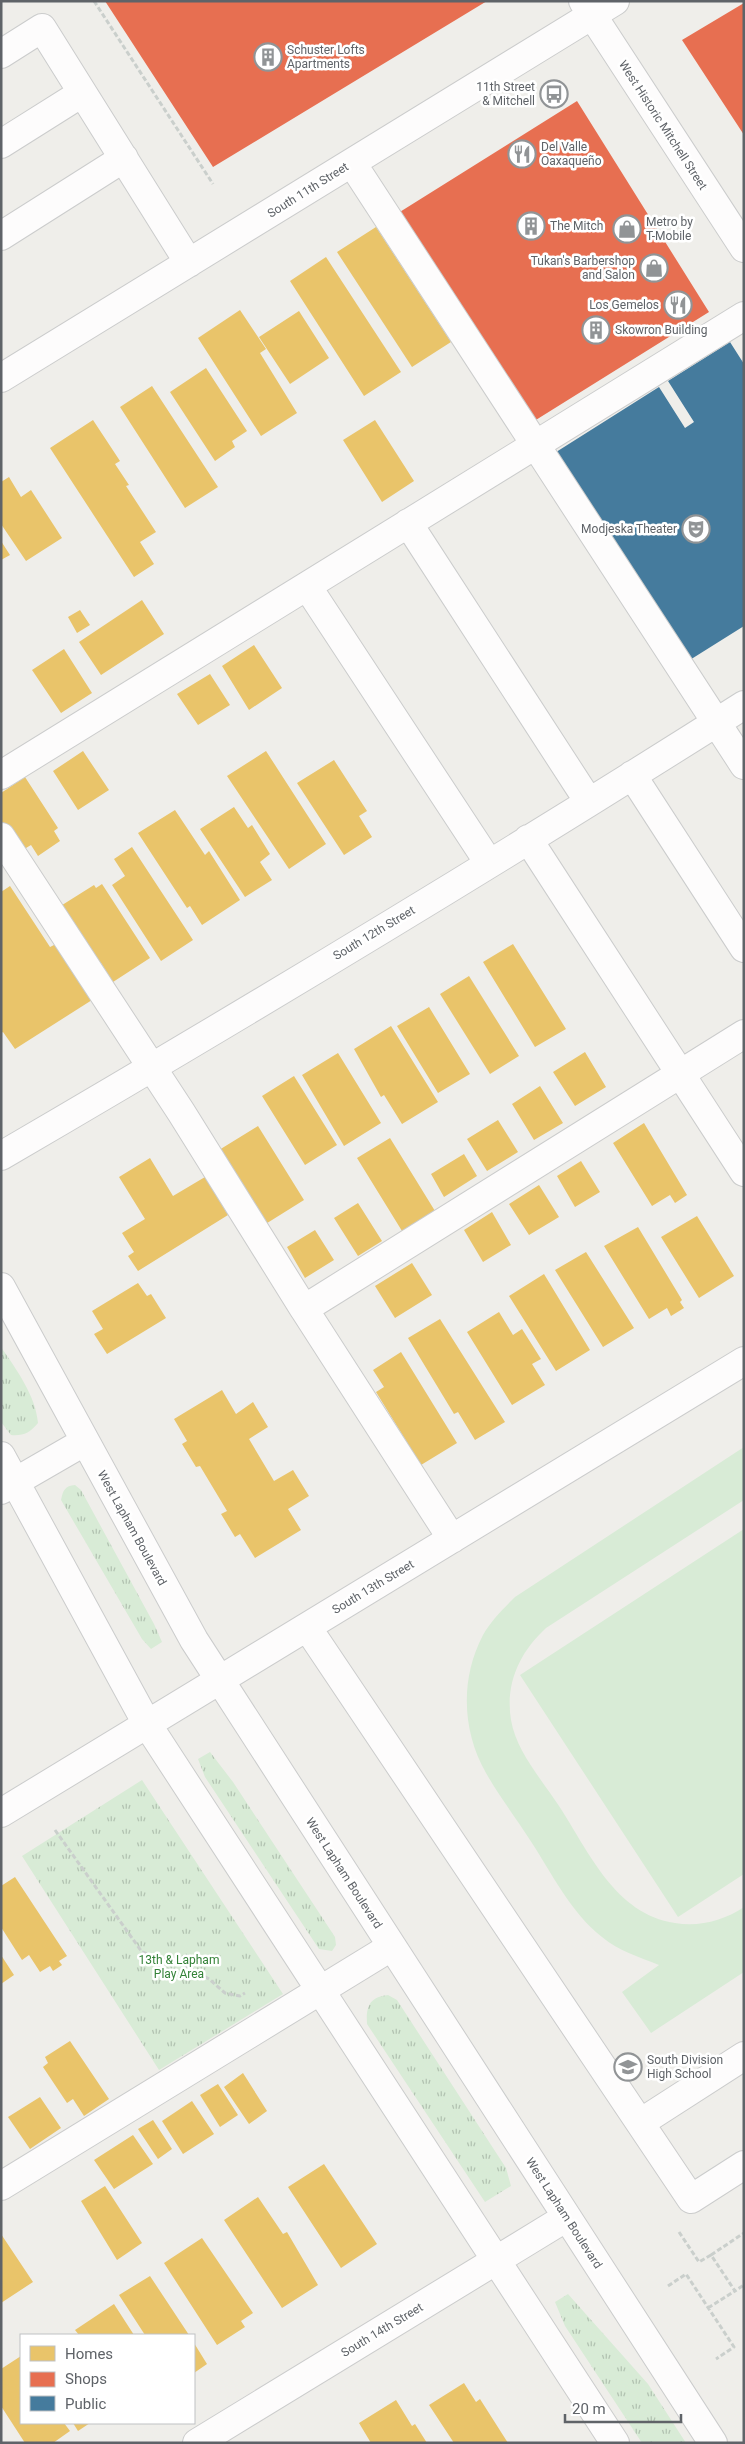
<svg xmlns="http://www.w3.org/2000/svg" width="745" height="2444" viewBox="0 0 745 2444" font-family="Roboto,sans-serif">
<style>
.grass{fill:url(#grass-tufts)}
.pitch{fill:#d8ebd6}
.homes{fill:#e9c46a}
.shops{fill:#e76f51}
.public{fill:#457b9d}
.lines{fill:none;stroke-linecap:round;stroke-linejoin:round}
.minor-casing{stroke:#cbcccc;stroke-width:30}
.path{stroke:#cacfcc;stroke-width:3;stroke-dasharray:5 2.5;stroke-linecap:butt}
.minor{stroke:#fdfcfc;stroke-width:28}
.labels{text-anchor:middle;stroke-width:5;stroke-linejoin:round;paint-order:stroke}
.poi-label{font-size:12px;fill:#5f6368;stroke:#fff;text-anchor:start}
.street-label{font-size:12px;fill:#5f6368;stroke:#fff}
.park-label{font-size:12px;fill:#348238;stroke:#fff}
</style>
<defs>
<pattern id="grass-tufts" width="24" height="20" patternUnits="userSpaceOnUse" patternTransform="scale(1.25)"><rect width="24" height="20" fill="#d8ebd6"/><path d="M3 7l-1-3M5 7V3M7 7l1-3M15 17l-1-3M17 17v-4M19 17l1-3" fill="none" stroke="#b2c2b1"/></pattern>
</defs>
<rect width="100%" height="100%" fill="#efeeea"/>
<path class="grass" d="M1,1347C16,1369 36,1396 38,1423C30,1433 23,1436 11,1435L1,1422Z
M75,1485L81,1490L154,1624L162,1642L151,1649L142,1639L61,1500C63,1490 65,1486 75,1485Z
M210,1752L233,1782L335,1937L336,1945L332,1951L319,1949L205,1777L198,1759Z
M142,1780L283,1994L159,2070L22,1856Z
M388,1995L397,2000L506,2168L511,2186L485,2202L367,2024C366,2007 369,1997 388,1995Z
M568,2294L648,2384L686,2443H642L565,2326L555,2302Z"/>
<path class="pitch" d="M744,1447V1500L546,1628C520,1652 505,1683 511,1720C516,1751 542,1780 559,1806C589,1852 615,1914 675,1923C699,1927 723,1921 744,1907V1972L651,2033L622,1992L659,1965C639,1957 619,1951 602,1937C571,1913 551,1872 530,1840C516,1818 499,1796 486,1773C462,1731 460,1679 483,1635C491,1621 503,1609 515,1597Z
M744,1529V1874L678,1917L520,1675Z"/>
<path class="homes" d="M376,227L451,342L412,367L337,252Z
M326,257L401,372L364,396L290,281Z
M240,310L266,349L260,353L297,413L261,436L198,338Z
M299,311L329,358L290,384L259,337Z
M206,368L247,431L232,441L235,447L215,461L170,392Z
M152,386L218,487L185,508L120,407Z
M93,420L120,461L115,464L129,485L126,486L156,532L140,542L154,564L134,577L50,448Z
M375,420L414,481L382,502L343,440Z
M9,477L21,497L31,490L62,538L26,561L1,524V482Z
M1,541L10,555L1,560Z
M142,600L164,634L101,675L79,642Z
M80,610L90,625L77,633L68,617Z
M254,645L282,688L249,710L222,666Z
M64,649L92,693L61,713L32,670Z
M210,674L230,705L198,725L177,694Z
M83,751L109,790L78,810L53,771Z
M266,751L326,844L289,869L227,776Z
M334,760L367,811L359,816L372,837L344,855L297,783Z
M25,777L58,828L54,831L60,841L38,856L31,845L21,851L1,820V793Z
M234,807L248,828L252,825L270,854L260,862L272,880L245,897L200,829Z
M175,810L205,855L209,851L240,900L202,925L190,906L187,908L138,833Z
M132,847L193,940L161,961L112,885L125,876L114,859Z
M102,884L150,958L113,982L101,963L97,966L59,907L94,885L96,888Z
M10,886L50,947L56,944L92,1000L15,1049L3,1032L1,1033V892Z
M513,944L566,1029L535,1047L483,962Z
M469,976L519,1056L490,1074L440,994Z
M429,1007L470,1074L438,1093L397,1026Z
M391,1026L438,1102L402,1124L384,1095L381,1097L354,1049Z
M585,1052L606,1087L575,1106L553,1072Z
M338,1053L381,1123L344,1146L302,1075Z
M294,1076L337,1145L305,1165L262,1096Z
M540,1086L563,1123L534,1140L512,1104Z
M498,1120L518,1152L487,1171L467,1139Z
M644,1123L687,1195L675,1203L670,1195L652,1206L613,1143Z
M258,1126L304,1200L264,1225L219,1150Z
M390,1138L435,1211L402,1231L357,1158Z
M464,1154L477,1176L444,1197L431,1174Z
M150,1158L173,1196L205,1177L228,1215L138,1271L128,1256L134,1252L122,1233L145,1219L119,1177Z
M581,1161L600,1192L575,1207L557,1176Z
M539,1185L559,1217L529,1235L509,1204Z
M358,1203L382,1241L358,1256L334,1218Z
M492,1212L511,1245L483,1262L464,1230Z
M697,1216L734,1276L699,1298L661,1237Z
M638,1227L682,1300L680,1302L684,1308L671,1316L667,1308L649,1319L604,1246Z
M315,1230L334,1260L305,1278L287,1247Z
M586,1252L634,1328L603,1347L555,1270Z
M412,1263L432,1295L395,1318L375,1286Z
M544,1274L590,1350L556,1371L509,1296Z
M138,1283L147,1296L151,1294L166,1318L107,1354L94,1334L103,1329L92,1311Z
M499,1312L513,1335L522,1329L541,1359L532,1364L545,1385L512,1405L467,1332Z
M440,1319L505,1422L475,1440L458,1412L454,1414L408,1338Z
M401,1352L457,1443L421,1465L376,1392L384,1387L373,1370Z
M222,1390L236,1414L253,1402L268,1427L249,1439L274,1481L293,1470L309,1496L288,1509L301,1530L255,1558L240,1534L235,1537L221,1514L227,1511L200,1466L196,1467L182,1444L187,1441L174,1419Z
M15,1877L67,1956L59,1961L62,1965L53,1971L50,1966L40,1972L29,1955L22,1960L1,1927V1886Z
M1,1955L14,1975L1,1984Z
M70,2041L109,2099L84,2116L73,2099L67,2103L43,2067L48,2063L45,2057Z
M243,2073L267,2111L249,2124L224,2087Z
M218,2084L238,2115L220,2127L200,2095Z
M40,2097L61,2128L30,2149L8,2117Z
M192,2101L214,2134L183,2154L162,2121Z
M153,2120L172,2149L158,2159L138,2129Z
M133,2135L153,2164L114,2189L94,2160Z
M324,2164L377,2244L341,2268L288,2187Z
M105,2186L142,2243L117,2260L81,2201Z
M258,2197L283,2234L287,2232L318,2285L282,2308L224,2220Z
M1,2234L33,2282L1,2303Z
M202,2238L253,2313L241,2321L245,2327L217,2345L164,2263Z
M150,2276L189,2335H145L119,2295Z
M114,2304L134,2335H79L75,2330Z
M194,2343L207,2364L194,2373Z
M21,2356V2423H64L70,2431L53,2443H25L1,2406V2369Z
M464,2383L476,2402L480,2399L508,2443H454L429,2405Z
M396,2400L412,2426L415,2424L427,2443H371L359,2423Z
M73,2423H90L78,2431Z"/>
<path class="shops" d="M105,1H487L213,167Z
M744,3V135L682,40Z
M577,101L709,312L531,423L395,215Z"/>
<path class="public" d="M730,342L744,364V626L685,663L553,454L659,387L685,428L694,422L668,381Z"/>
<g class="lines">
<g class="minor-casing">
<path id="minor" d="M583,1L744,248
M1,54L42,28L189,263
M1,144L82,93
M352,163L744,765
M1,236L124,158
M1,378L615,1
M408,523L589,802
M307,586L489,863
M1,775L744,316
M632,775L744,948
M1,837L181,1112L304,1309
M528,839L744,1172
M1,1156C251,1010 500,860 744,705
M1,1287L194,1640L713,2443
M1,1456L147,1724L615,2443
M1,1490L84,1442
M452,1539L304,1309L744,1034
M307,1627L691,2199L744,2165
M1,1813L744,1361
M640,2123L744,2056
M1,2186L391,1947
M197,2443L567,2217"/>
</g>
<path class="path" d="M94,1L213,184
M55,1830L142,1952L189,1967L209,1979L225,1993L240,1996L245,1993
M679,2232L699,2262L711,2255L735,2291L744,2285
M711,2255L744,2233
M668,2286L686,2274L734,2347L716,2359
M708,2308L735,2291"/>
<use href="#minor" class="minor"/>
</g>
<defs>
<g id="building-ring" transform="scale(1.4375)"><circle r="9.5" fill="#fff" stroke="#919496" stroke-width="1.5"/><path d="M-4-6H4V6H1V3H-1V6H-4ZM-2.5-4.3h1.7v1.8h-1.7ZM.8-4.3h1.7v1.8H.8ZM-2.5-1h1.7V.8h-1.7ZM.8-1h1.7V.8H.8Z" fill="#919496"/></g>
<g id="bus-ring" transform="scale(1.4375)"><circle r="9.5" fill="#fff" stroke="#919496" stroke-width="1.5"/><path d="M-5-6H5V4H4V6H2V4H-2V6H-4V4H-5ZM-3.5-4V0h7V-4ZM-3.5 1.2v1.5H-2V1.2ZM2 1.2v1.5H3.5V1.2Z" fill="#919496"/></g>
<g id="restaurant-ring" transform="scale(1.4375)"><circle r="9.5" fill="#fff" stroke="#919496" stroke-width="1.5"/><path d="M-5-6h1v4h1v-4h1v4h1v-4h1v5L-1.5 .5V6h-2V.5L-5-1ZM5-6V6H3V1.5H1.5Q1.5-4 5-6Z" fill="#919496"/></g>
<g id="shop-ring" transform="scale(1.4375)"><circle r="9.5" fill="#fff" stroke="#919496" stroke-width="1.5"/><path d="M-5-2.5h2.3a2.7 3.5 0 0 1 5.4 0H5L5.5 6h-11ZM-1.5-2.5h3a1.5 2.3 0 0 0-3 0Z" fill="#919496"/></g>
<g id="theatre-ring" transform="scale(1.4375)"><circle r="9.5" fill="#fff" stroke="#919496" stroke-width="1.5"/><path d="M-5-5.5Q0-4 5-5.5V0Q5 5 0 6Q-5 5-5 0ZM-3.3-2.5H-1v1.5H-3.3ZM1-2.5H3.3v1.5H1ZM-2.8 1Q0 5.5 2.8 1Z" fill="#919496"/></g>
<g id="school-ring" transform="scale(1.4375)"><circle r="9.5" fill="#fff" stroke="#919496" stroke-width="1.5"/><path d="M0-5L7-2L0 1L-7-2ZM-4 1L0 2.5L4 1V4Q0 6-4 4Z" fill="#919496"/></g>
</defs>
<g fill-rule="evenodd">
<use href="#building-ring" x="268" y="57"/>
<use href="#bus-ring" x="554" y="94"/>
<use href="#restaurant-ring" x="522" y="154"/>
<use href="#building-ring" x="531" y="226"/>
<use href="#shop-ring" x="627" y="229"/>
<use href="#shop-ring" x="654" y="268"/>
<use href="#restaurant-ring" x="678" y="305"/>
<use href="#building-ring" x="596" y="330"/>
<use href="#theatre-ring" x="696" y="529"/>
<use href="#school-ring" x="628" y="2067"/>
</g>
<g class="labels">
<g class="poi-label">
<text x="287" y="54">Schuster Lofts<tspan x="287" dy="14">Apartments</tspan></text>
<text x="535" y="91" text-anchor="end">11th Street<tspan x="535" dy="14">&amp; Mitchell</tspan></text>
<text x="541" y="151">Del Valle<tspan x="541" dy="14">Oaxaqueño</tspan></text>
<text x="646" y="226">Metro by<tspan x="646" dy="14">T-Mobile</tspan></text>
<text x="550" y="230">The Mitch</text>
<text x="635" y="265" text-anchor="end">Tukan's Barbershop<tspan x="635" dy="14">and Salon</tspan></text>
<text x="659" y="309" text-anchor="end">Los Gemelos</text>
<text x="615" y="334">Skowron Building</text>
<text x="677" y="533" text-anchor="end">Modjeska Theater</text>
<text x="647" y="2064">South Division<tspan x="647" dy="14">High School</tspan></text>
</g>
<g class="street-label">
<text transform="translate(663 125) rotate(57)" y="4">West Historic Mitchell Street</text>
<text transform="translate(308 190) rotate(-32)" y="4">South 11th Street</text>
<text transform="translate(374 933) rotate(-31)" y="4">South 12th Street</text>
<text transform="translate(132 1528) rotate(61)" y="4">West Lapham Boulevard</text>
<text transform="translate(373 1587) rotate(-31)" y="4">South 13th Street</text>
<text transform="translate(344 1873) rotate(57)" y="4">West Lapham Boulevard</text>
<text transform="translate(564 2213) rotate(57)" y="4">West Lapham Boulevard</text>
<text transform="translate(382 2330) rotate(-31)" y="4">South 14th Street</text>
</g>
<g class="park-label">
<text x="179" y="1964">13th &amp; Lapham<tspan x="179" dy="14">Play Area</tspan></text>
</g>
</g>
<rect width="745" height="2444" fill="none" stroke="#5f6368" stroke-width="5"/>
<rect x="20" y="2334" width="175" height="90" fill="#ffffff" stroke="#bfc1c3"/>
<rect x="30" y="2346" width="25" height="15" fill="#e9c46a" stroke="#bfc1c3"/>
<text x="65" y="2359" font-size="15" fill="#5f6368">Homes</text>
<rect x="30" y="2372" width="25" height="15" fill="#e76f51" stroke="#bfc1c3"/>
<text x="65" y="2384" font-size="15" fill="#5f6368">Shops</text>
<rect x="30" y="2396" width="25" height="15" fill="#457b9d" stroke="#bfc1c3"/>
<text x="65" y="2409" font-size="15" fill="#5f6368">Public</text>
<path d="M565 2414v8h116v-8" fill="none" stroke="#5f6368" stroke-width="2.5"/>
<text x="572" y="2414" font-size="15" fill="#5f6368" stroke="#ffffff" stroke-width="4" paint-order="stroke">20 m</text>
</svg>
